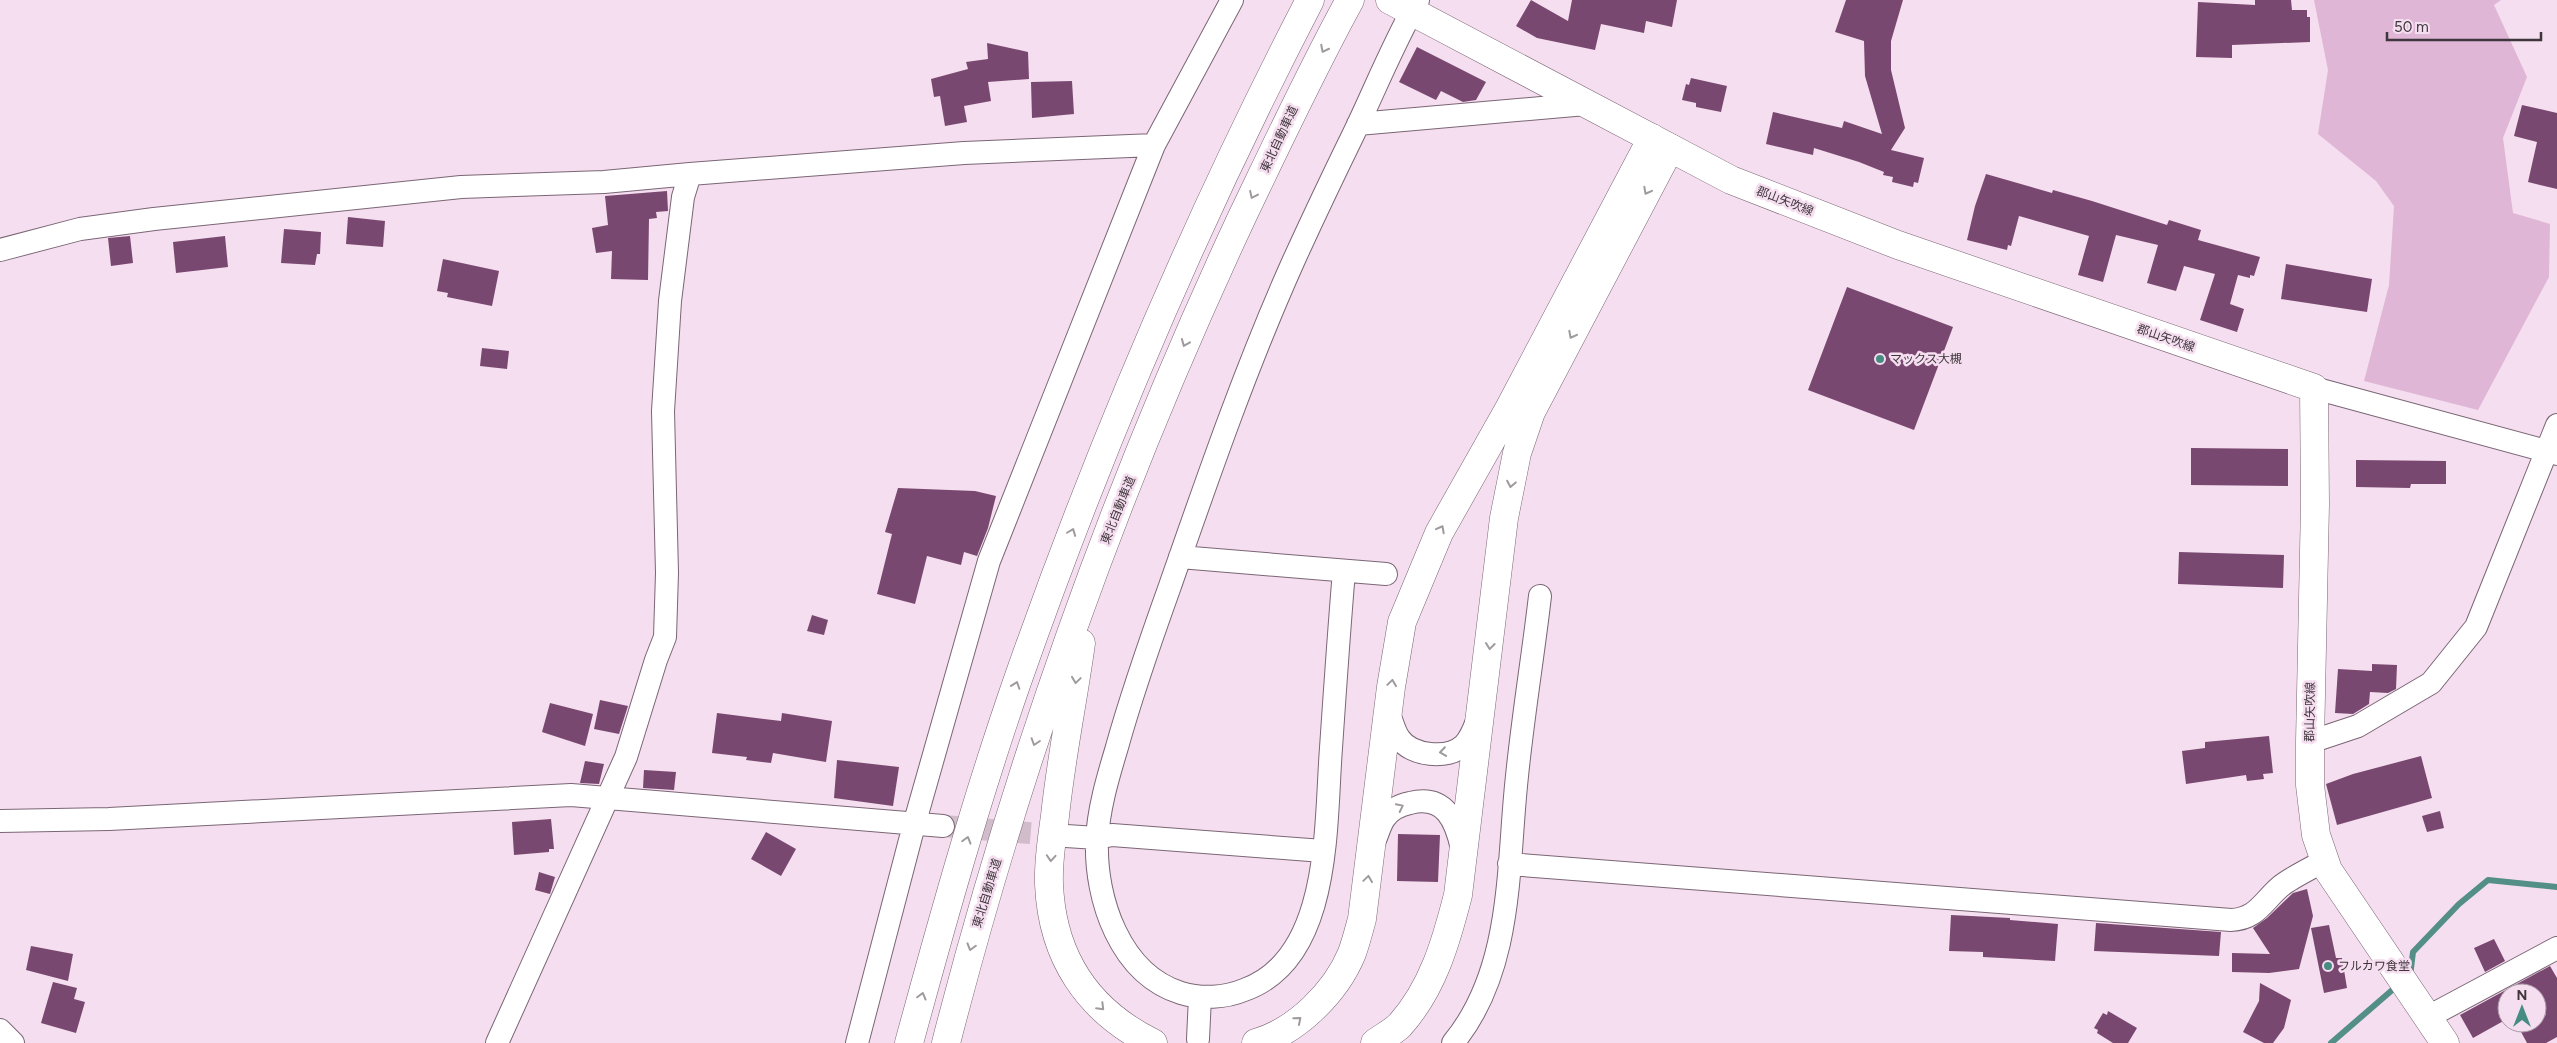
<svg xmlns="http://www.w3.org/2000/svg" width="2557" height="1043" viewBox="0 0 2557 1043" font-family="Figtree,'Noto Sans JP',sans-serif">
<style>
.green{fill:#dfb6d6}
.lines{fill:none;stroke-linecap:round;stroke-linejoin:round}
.stream{stroke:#538e87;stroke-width:6}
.building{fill:#794870}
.minor-tunnel{stroke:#d1bccb;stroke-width:22;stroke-dasharray:22 11;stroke-linecap:butt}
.minor-casing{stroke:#7a6675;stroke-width:24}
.major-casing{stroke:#7a6675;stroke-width:29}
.highway-casing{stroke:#7a6675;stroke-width:29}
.minor{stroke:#fff;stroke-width:22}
.major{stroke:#fff;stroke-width:28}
.highway{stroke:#fff;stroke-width:28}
.oneway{stroke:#9f9a9e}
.poi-dot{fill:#468c82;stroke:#f5deef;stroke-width:2}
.labels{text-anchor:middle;stroke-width:5;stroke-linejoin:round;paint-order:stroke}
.street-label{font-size:12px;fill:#3f363d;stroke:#f5deef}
.poi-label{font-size:12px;fill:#3f363d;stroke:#f5deef;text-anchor:start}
</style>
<rect width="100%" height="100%" fill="#f5deef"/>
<path class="green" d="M2314,0H2501L2494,5L2527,77L2503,138L2513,213L2550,224L2549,277L2478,410L2364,381L2389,285L2394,206L2376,181L2318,134L2328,70Z"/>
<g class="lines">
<path class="stream" d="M2410,976L2413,952L2459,904L2488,880L2557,887
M2331,1043L2398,985"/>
</g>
<path class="building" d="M1531,0L1568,21L1572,0H1677L1672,27L1646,21L1644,33L1601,24L1595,50L1537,38L1516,26Z
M1846,0H1903L1891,41V70L1905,128L1891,150L1924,158L1918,183L1914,182L1913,187L1892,182L1893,177L1883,175L1884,172L1859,162L1814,148L1813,155L1766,144L1773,112L1842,128L1844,121L1882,134L1865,76L1864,41L1835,32Z
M2255,0H2291L2292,10H2307V17H2310V42L2232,45V58L2196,57L2198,2L2255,5Z
M987,43L1028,52L1029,79L988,82L991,101L964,106L967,122L945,126L940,96L934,97L931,79L968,69L966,62L988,59Z
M1417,47L1486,82L1476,100L1463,102L1441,91L1436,100L1399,82Z
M1691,78L1727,86L1721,112L1696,107V103L1682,100L1686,84L1689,85Z
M1072,81L1074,114L1032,118L1031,82Z
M2522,105L2557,113V189L2528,182L2537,142L2514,136Z
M1986,174L2052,193L2053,190L2092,201L2167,225L2169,220L2201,230L2198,240L2260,257L2254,276L2250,275V278L2238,275L2230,304L2244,309L2237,332L2200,320L2215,274L2184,266L2176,291L2147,283L2158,245L2116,235L2103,282L2078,275L2089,236L2019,216L2011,246L2008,245L2007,250L1967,240L1975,206Z
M667,191L668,211L656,212L657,218L649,219L648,280L611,279L612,251L596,253L592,228L608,225L605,196Z
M348,217L385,221L383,247L346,244Z
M284,229L321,232L320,254H317L315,265L281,263Z
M130,236L133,263L111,266L108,238Z
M225,236L228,267L176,273L173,242Z
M443,259L499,271L492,306L447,297L448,293L437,291Z
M2286,264L2372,279L2367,312L2281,299Z
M1847,287L1953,327L1914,430L1808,390Z
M482,348L509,351L507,369L480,366Z
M2191,448L2288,449V486L2191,485Z
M2356,460L2446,461V484H2411L2410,488L2356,487Z
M898,488L975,491L996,496L988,528L977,556L964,552L961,565L927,556L915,604L877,594L892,534L885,532Z
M2179,552L2284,555L2283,588L2178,584Z
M812,615L828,620L824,635L807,631Z
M2372,664L2397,665L2396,689L2388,693L2370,692L2369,704L2353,714L2335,713L2338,669L2372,671Z
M600,700L628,706L619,734L594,729Z
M550,703L593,714L585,746L542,732Z
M717,713L781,721L782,713L832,721L826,762L773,753L771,763L746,760L747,757L712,753Z
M2269,736L2273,773L2263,774L2264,779L2247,781L2246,775L2186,784L2182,751L2205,748V742Z
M2421,756L2432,798L2337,825L2326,784L2353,774Z
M837,760L899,767L893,806L834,798Z
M585,761L604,764L599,784L580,783Z
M644,770L676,772L674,790L643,788Z
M2440,811L2444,828L2427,832L2422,816Z
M551,819L554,849H549V852L514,855L512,822Z
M766,832L796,849L781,876L751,859Z
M1398,834L1440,835L1438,882L1397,881Z
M539,872L555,877L550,894L535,890Z
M2307,889L2313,916L2299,969L2269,973L2232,972V953L2270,954L2253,928L2267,918L2293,893Z
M1951,915L2010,918V920L2058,924L2055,961L1983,957V952L1949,951Z
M2096,923L2221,932L2219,956L2094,951Z
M2329,925L2336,958H2342L2347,988L2324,993L2311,928Z
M2494,939L2505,961L2485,972L2474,948Z
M31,946L73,954L68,981L26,970Z
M2550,966L2557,978V1037L2546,1043H2527L2520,1030L2532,1023H2537V1020L2546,1015L2537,999V993H2507V1019L2473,1038L2460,1015Z
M53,982L77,988L74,999L85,1002L76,1033L41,1023Z
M2260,983L2291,1000L2284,1028L2273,1043H2264L2243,1032L2259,1001Z
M2108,1011L2137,1028L2128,1043H2113L2097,1033L2098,1030L2094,1028L2103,1013L2107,1015Z"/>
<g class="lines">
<path class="minor-tunnel" d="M943,826L1066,836"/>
<g class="minor-casing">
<path id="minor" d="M1358,124L1586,104
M0,250L80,229L154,219L461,187L604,182L690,174L964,153L1154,145
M2314,388L2557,454
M1180,557L1386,574
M1344,571C1339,630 1335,689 1331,748C1325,825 1332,959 1244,990C1225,998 1201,999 1181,993C1120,974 1095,899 1097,841C1098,810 1108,777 1117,747C1132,693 1151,639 1170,586C1208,477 1246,367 1293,262C1313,218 1334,174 1355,131C1376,87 1394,42 1418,0
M1388,712C1392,720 1394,731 1399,738C1411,756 1448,760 1464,745C1470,739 1474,729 1477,721
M2310,742L2358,726L2431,683L2476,627L2557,425
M0,821L109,819L571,795L943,826
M1066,836L1097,838L1112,835L1323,851
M1375,840C1378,833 1380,825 1384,819C1390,810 1400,805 1410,803C1445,794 1456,821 1462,849
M1509,864L2231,920C2257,919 2263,901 2281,886C2292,877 2312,868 2325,860
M2428,1017L2557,948
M0,1030L13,1043
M1198,1039L1200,997
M497,1043L626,757L656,660L665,637L667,573L663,411L670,301L683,197L690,174
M857,1043L914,825L989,561L1154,145L1232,0
M1453,1043C1514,969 1507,866 1517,776C1523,716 1533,656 1540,596"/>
</g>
<g class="major-casing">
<path id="major" d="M1390,0L1731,180L1898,245L2314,388L2315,504L2310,742V785L2316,835L2328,870L2445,1043"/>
</g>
<g class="highway-casing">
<path id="highway" d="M1081,643C1073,701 1061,758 1055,816C1052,838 1048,861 1049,884C1052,957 1088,1011 1153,1043
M909,1043C942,922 976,800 1017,682C1099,448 1196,220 1310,0
M946,1043C1019,759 1118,482 1242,217C1277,144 1311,71 1350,0
M1256,1043C1297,1031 1336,992 1352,953C1356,942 1359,930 1362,919L1391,687L1402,622L1439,533L1510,407L1652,138
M1375,1043C1383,1037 1393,1032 1400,1025C1433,988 1446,942 1458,895L1504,518L1517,453L1531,412L1670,148"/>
</g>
<use href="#minor" class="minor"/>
<use href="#major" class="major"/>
<use href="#highway" class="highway"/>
</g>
<defs><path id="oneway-chevron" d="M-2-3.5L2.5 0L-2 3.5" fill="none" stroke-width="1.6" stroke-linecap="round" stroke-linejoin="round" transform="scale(1.25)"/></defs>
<g class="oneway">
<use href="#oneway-chevron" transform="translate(1324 49) rotate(117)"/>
<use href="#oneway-chevron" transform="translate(1647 191) rotate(118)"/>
<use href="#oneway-chevron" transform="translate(1253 195) rotate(115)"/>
<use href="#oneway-chevron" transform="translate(1572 335) rotate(118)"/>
<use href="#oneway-chevron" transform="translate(1185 343) rotate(112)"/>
<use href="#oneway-chevron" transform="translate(1511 484) rotate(101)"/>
<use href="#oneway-chevron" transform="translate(1441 529) rotate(-62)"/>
<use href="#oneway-chevron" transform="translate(1072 532) rotate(-69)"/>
<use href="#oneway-chevron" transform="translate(1490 646) rotate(97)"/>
<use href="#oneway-chevron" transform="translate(1076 680) rotate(98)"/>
<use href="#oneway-chevron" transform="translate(1392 683) rotate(-82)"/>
<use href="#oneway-chevron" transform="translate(1016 685) rotate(-71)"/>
<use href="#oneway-chevron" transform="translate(1035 742) rotate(108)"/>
<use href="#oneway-chevron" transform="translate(1443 752) rotate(172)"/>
<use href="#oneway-chevron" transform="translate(1400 807) rotate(-26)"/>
<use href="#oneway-chevron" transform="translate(967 840) rotate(-74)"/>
<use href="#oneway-chevron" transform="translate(1051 858) rotate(94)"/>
<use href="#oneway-chevron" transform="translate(1368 879) rotate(-82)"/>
<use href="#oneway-chevron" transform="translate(971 947) rotate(106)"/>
<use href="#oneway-chevron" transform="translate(922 996) rotate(-75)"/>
<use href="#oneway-chevron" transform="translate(1101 1007) rotate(45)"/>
<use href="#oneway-chevron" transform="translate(1298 1020) rotate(-40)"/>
</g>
<g class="poi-dot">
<circle cx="1880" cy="359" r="5"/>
<circle cx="2328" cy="966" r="5"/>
</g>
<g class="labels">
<g class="street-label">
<text transform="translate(1279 139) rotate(-65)" y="4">東北自動車道</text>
<text transform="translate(1785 201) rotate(21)" y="4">郡山矢吹線</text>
<text transform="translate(2166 338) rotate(19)" y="4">郡山矢吹線</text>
<text transform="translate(1118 510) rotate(-68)" y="4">東北自動車道</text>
<text transform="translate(2310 712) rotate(-89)" y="4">郡山矢吹線</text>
<text transform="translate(987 893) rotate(-73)" y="4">東北自動車道</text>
</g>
<g class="poi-label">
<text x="1890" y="363">マックス大槻</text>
<text x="2338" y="970">フルカワ食堂</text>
</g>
</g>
<g transform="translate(2522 1008)"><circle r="24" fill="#f5deef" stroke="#ac9ba8"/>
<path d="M0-4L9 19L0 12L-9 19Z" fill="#468c82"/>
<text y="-8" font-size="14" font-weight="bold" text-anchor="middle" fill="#3f363d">N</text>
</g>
<path d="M2387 32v8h154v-8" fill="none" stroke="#3f363d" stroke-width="2.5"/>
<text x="2394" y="32" font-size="15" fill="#3f363d" stroke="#f5deef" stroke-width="4" paint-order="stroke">50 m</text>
</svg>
